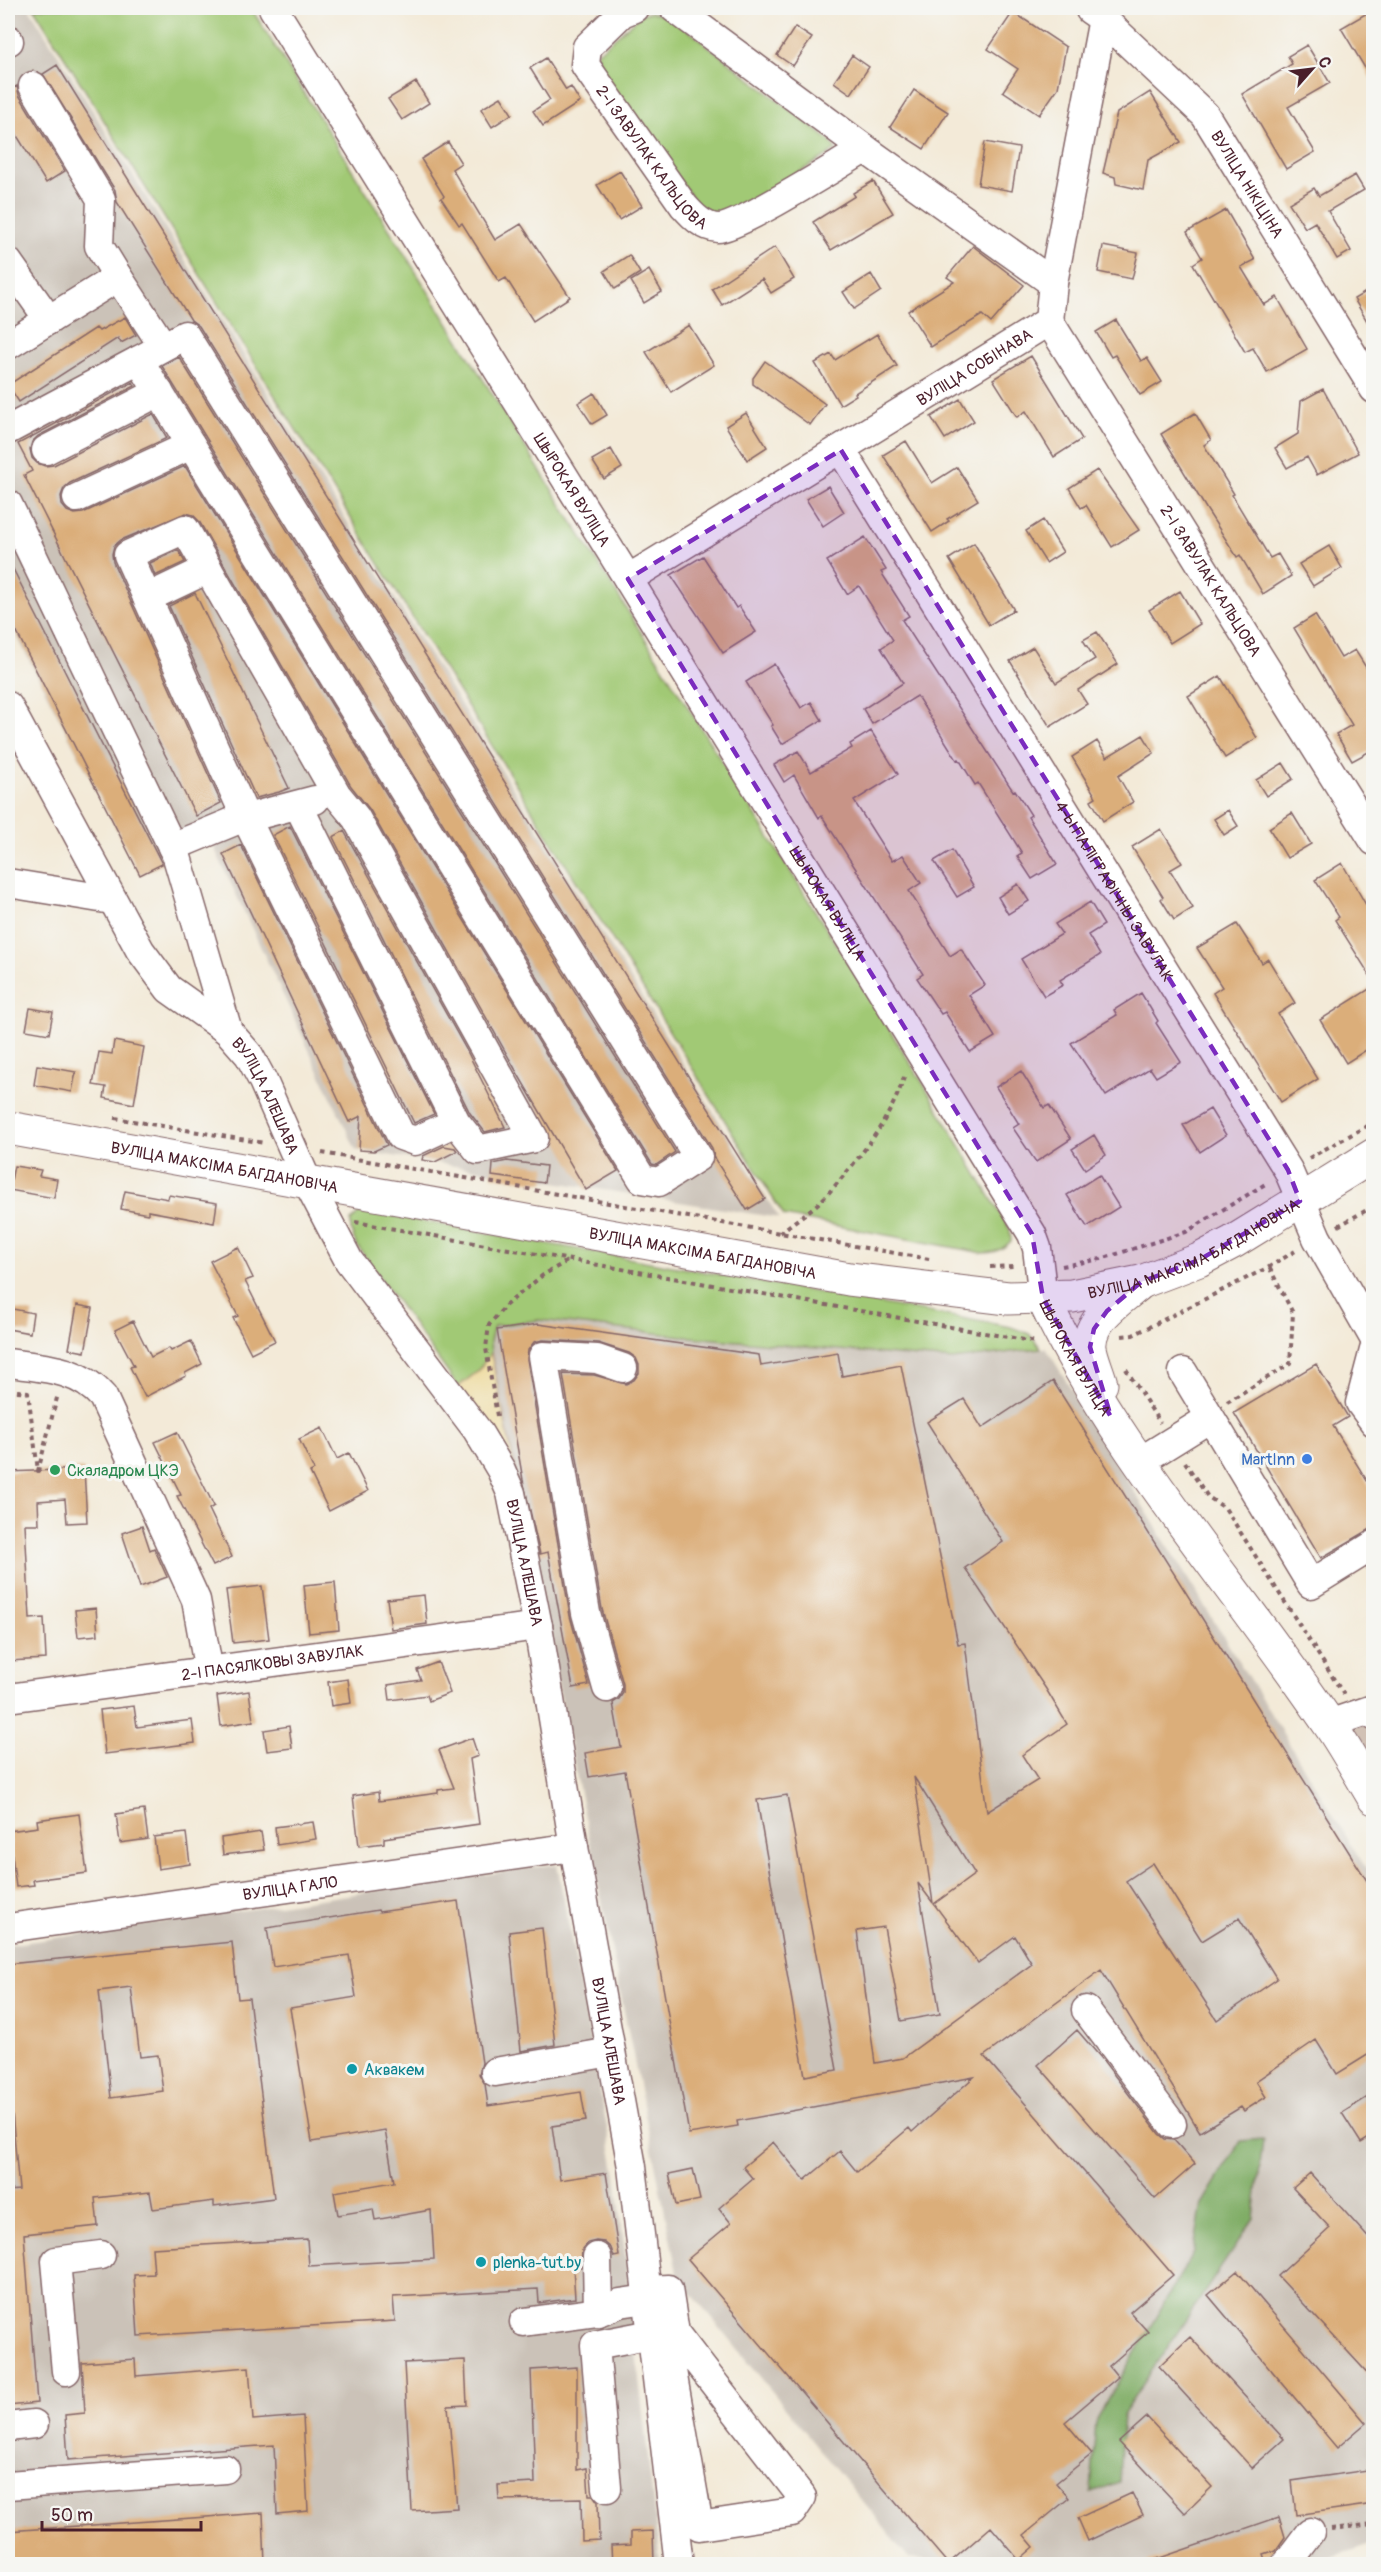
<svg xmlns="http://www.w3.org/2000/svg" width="1381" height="2572" viewBox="0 0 1381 2572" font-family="Pangolin,sans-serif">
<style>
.industrial{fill:#cbc2b8}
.green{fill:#a1c974;stroke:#767450;stroke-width:1.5}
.forest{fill:#80ad66;stroke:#656648;stroke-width:1.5}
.sand{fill:#eeda9e;stroke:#9c7c64;stroke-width:1.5}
.building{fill:#dbae7a;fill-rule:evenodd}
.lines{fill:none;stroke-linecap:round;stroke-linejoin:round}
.minor-tunnel{stroke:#d1c1b5;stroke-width:28;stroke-dasharray:28 14;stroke-linecap:butt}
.minor-casing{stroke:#856668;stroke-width:31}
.major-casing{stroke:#856668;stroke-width:35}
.path{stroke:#856668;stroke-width:4;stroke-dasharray:4.5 4.5;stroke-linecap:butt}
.minor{stroke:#fff;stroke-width:28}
.major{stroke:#fff;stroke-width:33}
.marked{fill:#7b2cbf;fill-opacity:0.2;stroke:#7b2cbf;stroke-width:4.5;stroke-dasharray:12 8;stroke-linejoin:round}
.shop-dot{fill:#3f7fe0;stroke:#f6f6f2;stroke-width:2}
.leisure-dot{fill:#2e9e5b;stroke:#f6f6f2;stroke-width:2}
.culture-dot{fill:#0f9aa8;stroke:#f6f6f2;stroke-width:2}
.labels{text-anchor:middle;stroke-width:6;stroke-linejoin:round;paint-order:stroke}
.street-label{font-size:16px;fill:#4a1f2b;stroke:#f6f6f2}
.shop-label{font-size:16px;fill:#366cbe;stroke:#f6f6f2;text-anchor:end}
.leisure-label{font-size:16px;fill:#27864d;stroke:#f6f6f2;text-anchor:start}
.culture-label{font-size:16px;fill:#0d838f;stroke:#f6f6f2;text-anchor:start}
</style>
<rect width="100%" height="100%" fill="#f6f6f2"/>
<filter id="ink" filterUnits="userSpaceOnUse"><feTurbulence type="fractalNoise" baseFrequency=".0167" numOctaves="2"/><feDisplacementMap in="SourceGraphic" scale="12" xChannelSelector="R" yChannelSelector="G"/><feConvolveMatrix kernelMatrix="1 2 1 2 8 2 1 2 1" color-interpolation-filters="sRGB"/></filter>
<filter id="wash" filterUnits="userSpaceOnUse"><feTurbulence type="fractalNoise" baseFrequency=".008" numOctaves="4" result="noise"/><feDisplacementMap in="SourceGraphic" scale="24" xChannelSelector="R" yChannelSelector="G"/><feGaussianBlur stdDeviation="1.35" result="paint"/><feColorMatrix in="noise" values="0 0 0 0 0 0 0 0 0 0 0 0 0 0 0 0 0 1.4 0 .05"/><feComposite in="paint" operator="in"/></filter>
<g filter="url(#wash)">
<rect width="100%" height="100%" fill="#f3ead8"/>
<path class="industrial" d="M8,8H29L779,1218L356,1150L211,841L140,875L8,619Z
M539,1320L692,1337L952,1360L1046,1348L1373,1880V2543L1312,2564H988L909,2558L678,2277L491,1353L490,1341L494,1326Z
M557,1864L616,2175L660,2564H8V1945Z"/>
<path class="green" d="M34,8H251L924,1085L1010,1230L1011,1241C1002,1250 995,1253 983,1253L784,1216Z
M651,12L671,17L830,141L836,150L724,218L701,210L601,73L597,53L642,14Z
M366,1211L1011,1327L1029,1334L1041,1348L953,1360L692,1337L539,1320L494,1326L490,1341L491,1353L477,1372L458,1387L356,1244L351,1230V1221L358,1214Z"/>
<path class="forest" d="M1263,2139L1254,2218L1123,2414L1119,2482L1091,2492L1096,2420L1193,2253L1202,2204L1240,2141Z"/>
<path class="sand" d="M491,1353L516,1474L458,1387L477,1372Z"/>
<g id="blocks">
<path class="building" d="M1374,9V83L1341,28Z
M1013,12L1066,47L1058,88L1039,115L1003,91L1018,69L988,49Z
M795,27L812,38L793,66L777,55Z
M1307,45L1330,83L1288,107L1315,152L1286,169L1242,94L1292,64L1288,56Z
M852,55L869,67L851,94L834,82Z
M546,58L566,90L571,87L580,102L543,126L533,111L550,100L530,68Z
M57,65L765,1199L747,1210L714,1158L712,1148L199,326L191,320L117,202L115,190L43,74Z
M416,82L429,103L402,120L388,99Z
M17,86L19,95L65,171L46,183L8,121V91Z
M914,90L948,112L924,149L890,127Z
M1150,92L1181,142L1148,160L1143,190L1116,184L1115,177L1103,173L1117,113Z
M501,97L512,114L492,127L481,109Z
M448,142L461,163L452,169L495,240L521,224L570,297L533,321L506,278L499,282L462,223L459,225L441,198L444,196L421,159Z
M985,142L1019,148L1012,191L978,185Z
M620,171L642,206L619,220L597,185Z
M1355,175L1364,190L1328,211L1351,251L1337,259L1315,222L1305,228L1289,203L1314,188L1319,196Z
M873,181L893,213L831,250L813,222L855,196L853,193Z
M1226,210L1255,260L1241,267L1264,305L1277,297L1307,349L1267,372L1253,348L1245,352L1193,264L1202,258L1187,232Z
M973,246L1024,285L991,323L982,315L931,347L908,311L954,282L947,277Z
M1103,246L1138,253L1132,279L1098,272Z
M775,247L794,279L771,293L762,279L722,305L712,289Z
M629,255L640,273L615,289L604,271Z
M649,270L662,292L644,303L631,281Z
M871,274L881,291L854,309L843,292Z
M1374,287V333L1354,299Z
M125,317L136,335L121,343L118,338L19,402L8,385L96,328L99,331Z
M1116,320L1141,361L1147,358L1162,382L1140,395L1115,355L1111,357L1096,332Z
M689,325L714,365L671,392L646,352Z
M877,334L897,366L855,393L856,395L840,405L815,363L831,354L835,360Z
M1031,356L1082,439L1054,457L1026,411L1017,417L993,379Z
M179,357L675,1152L656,1165L652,1164L162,366Z
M765,361L825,404L810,425L753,384V378Z
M133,382L135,386L38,436L32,442L30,449L32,458L37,463L45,466L54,465L153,414L167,438L70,483L64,488L61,496L62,505L67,511L75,514L83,513L185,466L618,1171L586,1190L519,1076L370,810L351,786L199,521L193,515L186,513L121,540L114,546L112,554L113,562L221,803L196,816L24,475L32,471L18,444Z
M1323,389L1358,453L1317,475L1307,457L1287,468L1275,448L1298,434L1301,401Z
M594,393L607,415L592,424L578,403Z
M960,399L974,421L945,439L931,417Z
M746,413L767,447L747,460L726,426Z
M1195,413L1211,440L1204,445L1234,494L1232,495L1270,558L1278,554L1291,576L1263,594L1240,555L1237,557L1207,510L1161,434Z
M906,441L932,483L957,467L978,500L947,519L949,521L932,532L883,455Z
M611,449L622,468L604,479L592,460Z
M1097,470L1139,530L1112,547L1086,505L1081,508L1069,488Z
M828,486L844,512L823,526L806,499Z
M1043,520L1063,552L1046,563L1026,531Z
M865,537L886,570L881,572L909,616L902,620L1013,791L1015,790L1031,815L1028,817L1057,864L1032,879L1017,856L1022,853L978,783L975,785L959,759L957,760L917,696L872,724L863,709L903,683L881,648L893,640L859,586L847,594L827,561Z
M974,543L1014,610L989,625L949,559Z
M1329,546L1342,568L1313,586L1299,564Z
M178,550L185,562L155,576L150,563Z
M703,556L736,608L739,606L756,632L723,653L671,575Z
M8,559L162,864L140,875L8,615Z
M1180,591L1200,624L1170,643L1149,610Z
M195,593L289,788L279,792L256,798L169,606Z
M1315,615L1341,658L1355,650L1374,680V749L1352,761L1336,734L1352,725L1294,628Z
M1097,632L1118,664L1078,690L1087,704L1050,727L1010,661L1033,647L1056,683L1095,659L1083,640Z
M774,664L801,708L811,702L822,720L782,744L771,726L773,725L746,682Z
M1220,676L1257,738L1225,758L1188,696Z
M871,731L898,774L854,801L892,861L903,855L921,883L909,891L950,956L961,949L985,985L969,995L995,1037L970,1052L945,1012L941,1014L917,978L923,974L822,816L819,818L794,775L784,782L774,765L798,751L811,772L852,748L850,744Z
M1143,735L1154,753L1118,776L1133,802L1103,821L1091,800L1096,797L1072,757L1097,741L1107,757Z
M1283,763L1293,779L1266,796L1256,780Z
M1228,810L1238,826L1224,835L1214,819Z
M1292,813L1311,844L1287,858L1269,828Z
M290,826L434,1114L414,1123L273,835Z
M1161,829L1182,863L1170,870L1193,908L1174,920L1161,899L1163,897L1132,847Z
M344,831L468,1053L505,1127L485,1132L470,1113L333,837Z
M241,845L387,1145L374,1151L359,1150L361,1116L349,1122L223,854Z
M952,850L974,887L957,897L934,861Z
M1342,863L1374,919V982L1335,920L1339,917L1315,880Z
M1018,884L1029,901L1008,914L998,897Z
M1090,902L1104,925L1088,935L1100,955L1060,980L1063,985L1044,996L1021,959L1062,934L1055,924Z
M1237,924L1262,963L1268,959L1295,1003L1278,1014L1318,1079L1281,1102L1213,993L1222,987L1197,948Z
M1374,986V1045L1346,1063L1320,1020Z
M1141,993L1158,1021L1156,1023L1181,1062L1156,1077L1150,1068L1106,1096L1071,1043L1117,1015L1114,1010Z
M30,1008L53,1012L49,1034L26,1030Z
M114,1041L144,1047L134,1104L104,1098L106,1087L93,1085L99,1052L112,1054Z
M37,1065L76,1072L72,1092L34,1085Z
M1021,1071L1044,1108L1049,1105L1071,1139L1036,1162L1013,1128L1019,1124L996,1087Z
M1210,1109L1226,1135L1200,1152L1183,1125Z
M1094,1135L1106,1155L1085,1169L1072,1149Z
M444,1146L455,1148L457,1151L435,1162L422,1160L423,1156Z
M507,1161L546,1166L544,1183L492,1176L493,1164Z
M14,1166L41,1170L39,1176L57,1179L54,1198L9,1190Z
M1099,1175L1119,1207L1087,1227L1067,1195Z
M125,1191L168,1199L169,1195L217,1203L214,1223L148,1211V1214L121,1209Z
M238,1247L253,1278L245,1281L275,1341L251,1353L233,1318L238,1316L210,1261Z
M77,1305L93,1308L85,1352L69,1349Z
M8,1308L33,1313L30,1333L8,1329Z
M133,1321L151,1357L169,1348L171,1351L191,1341L202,1364L185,1373L186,1376L145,1397L130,1367L134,1366L115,1330Z
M538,1324L759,1355L761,1366L838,1353L842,1376L901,1365L958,1644L965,1643L987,1812L1038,1780L1022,1755L1067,1724L1046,1689L965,1568L1003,1542L927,1422L964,1399L982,1428L1053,1381L1374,1892V2051L1337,2074L1316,2040L1256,2081L1266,2097L1244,2111L1241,2107L1200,2132L1101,1970L984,2056L1173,2275L1130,2312L1148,2332L1109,2366L1118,2377L1065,2422L1092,2454L1056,2483L1069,2498L1024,2535L1034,2547L1019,2560L991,2527L948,2564L688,2259L731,2223L719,2208L753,2179L743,2167L773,2142L805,2180L840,2151L857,2172L909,2128L912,2132L974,2077L737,2121L738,2126L689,2134L625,1771L589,1777L585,1753L621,1747L613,1703L619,1699L623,1693V1684L602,1609L563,1374L594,1375L626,1384L634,1380L639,1373V1365L636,1358L629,1353L598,1343L543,1340L534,1342L528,1350L527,1359L570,1616L589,1685L573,1688L548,1552L540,1554L523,1480L497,1330ZM914,1777L975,1874L934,1904L978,1963L1015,1936L1032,1964L903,2058L875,2063L857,1931L884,1927L901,2021L940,2014L918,1883L933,1903ZM787,1795L837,2070L805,2076L757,1800ZM1153,1863L1202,1941L1239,1918L1277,1979L1217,2020L1126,1881Z
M1316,1364L1348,1417L1333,1426L1374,1492V1527L1321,1558L1234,1413Z
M322,1428L337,1459L349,1453L368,1491L329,1511L310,1472L314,1470L299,1439Z
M177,1432L214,1506L209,1509L232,1557L213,1566L177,1496L181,1495L155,1442Z
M84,1469L87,1522L67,1523L65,1499L38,1501L39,1524H25L30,1619L44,1618L46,1659L8,1661V1472Z
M142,1526L150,1550L154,1548L167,1577L140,1587L122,1533Z
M335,1582L339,1630L309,1633L304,1585Z
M262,1586L269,1639L233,1643L226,1590Z
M424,1595L427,1624L391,1629L387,1599Z
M96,1608L98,1635L78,1637L75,1610Z
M438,1662L450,1693L429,1701L427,1695L390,1700L388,1685L421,1680L417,1670Z
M348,1679L351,1703L331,1706L328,1682Z
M249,1691L253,1721L221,1726L217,1696Z
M134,1706L137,1727L192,1720L195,1743L105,1754L100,1710Z
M289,1726L292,1748L267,1751L264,1730Z
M472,1738L478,1756L470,1759L479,1824L384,1838V1843L359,1846L353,1796L378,1792L379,1801L438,1793V1790L454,1788L439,1750Z
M144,1810L148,1839L120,1843L116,1814Z
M79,1814L87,1873L33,1880L34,1885L16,1887L9,1831L38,1827L37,1820Z
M313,1822L316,1839L277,1845L275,1827Z
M261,1832L264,1850L223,1855L221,1838Z
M186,1833L190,1864L158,1869L154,1837Z
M458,1901L482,2063L479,2074L485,2084L488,2106L581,2092L586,2121L552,2126L560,2180L606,2173L619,2256L614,2257L611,2248L604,2242L596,2241L588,2243L582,2250L581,2267H573L575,2298L539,2303L538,2289L393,2297L395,2321L138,2336L134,2275L154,2274L152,2248L307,2239L309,2266L434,2259L431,2210L375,2220L373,2209L338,2215L334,2192L394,2182L385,2130L312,2142L290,2008L356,1997L349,1955L273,1967L267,1928L378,1910L379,1912Z
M542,1928L555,2045L521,2051L509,1932Z
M232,1942L238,1999L249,1998L274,2198L214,2206V2201L153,2209L150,2192L95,2198L98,2226L24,2234L37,2403L8,2406V2191L19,2190L8,2067V1964ZM131,1987L140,2057L158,2055L163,2091L111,2098L99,1991Z
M1077,2030L1102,2059L1159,2134L1165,2139L1174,2140L1195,2164L1155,2199L1038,2065Z
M1374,2093V2135L1361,2143L1342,2113Z
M693,2169L700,2200L676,2205L669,2174Z
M1310,2173L1374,2244V2380L1278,2276L1330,2228L1293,2188Z
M1237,2271L1366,2423L1337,2448L1208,2295Z
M1190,2337L1284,2439L1252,2468L1159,2366Z
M135,2359L136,2376L249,2367L253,2420L303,2416L308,2511L277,2514L274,2445L68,2460L65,2415L85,2413L82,2363Z
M465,2360L467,2405L448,2406L457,2508L412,2511L404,2363Z
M577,2367V2470L587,2468L589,2495H593L598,2502L599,2540L582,2541L581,2498L499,2500L498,2485L535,2483L531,2370Z
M1147,2417L1212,2487L1185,2513L1119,2442Z
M1374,2469V2504L1296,2515L1292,2481Z
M1132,2493L1143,2515L1088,2541L1078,2518Z
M263,2513L265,2565H9L8,2531Z
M1279,2517L1285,2537L1276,2550L1264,2554L1268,2565H1148V2562Z
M653,2531L654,2565H612L611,2545L631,2544V2532Z"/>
</g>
</g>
<g filter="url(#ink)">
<use href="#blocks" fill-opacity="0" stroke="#856668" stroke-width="1.5"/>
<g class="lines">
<path class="minor-tunnel" d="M1364,1727L1374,1742"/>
<g class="minor-casing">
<g id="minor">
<path id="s1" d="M273,8L628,579L1032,1234L1037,1248L1043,1298"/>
<path id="s2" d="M634,8L622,13L587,47L585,65L684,206C693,216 703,227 718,228C739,228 840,163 865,149"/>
<path d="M674,8L865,149L1053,283"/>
<path id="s3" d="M1090,10L1103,19L1205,115L1374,389"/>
<path d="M8,39L9,41"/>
<path d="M33,86L101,199L99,246L118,277"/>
<path d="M8,262L49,320"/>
<path id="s4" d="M1049,321L1374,841"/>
<path d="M185,335L698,1157L659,1182L642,1179L139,360Z"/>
<path d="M8,345L118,277L163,346"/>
<path d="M8,430L139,360"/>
<path d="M46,450L159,392"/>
<path id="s5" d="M841,450L1288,1170L1317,1238L1374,1338"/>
<path d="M77,498L191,445"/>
<path d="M8,504L177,857L228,1031"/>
<path id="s6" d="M628,579L1049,321L1053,283L1105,8"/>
<path d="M147,598L208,569"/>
<path id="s7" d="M8,706L140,950L169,989L228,1031L249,1055L263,1081L307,1181L349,1261L477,1430L501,1470L511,1493L538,1626L574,1847L632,2167L679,2564"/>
<path d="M298,805L456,1122L415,1141L401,1136L246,818L128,555L185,529L337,795L356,818L534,1138L478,1150L456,1122"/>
<path d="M172,847L235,821L315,800"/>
<path d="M8,883L112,900"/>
<path d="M1374,1350L1360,1403L1374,1422"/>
<path d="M8,1363C44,1368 78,1368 103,1397L196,1600L209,1672"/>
<path d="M1183,1372L1311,1584L1374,1545"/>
<path d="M1139,1462L1210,1418"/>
<path d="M607,1688L586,1613L543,1356L597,1359L623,1368"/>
<path id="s8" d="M8,1698L538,1626"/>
<path d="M1329,1724L1370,1710L1374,1716"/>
<path id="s9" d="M8,1928L574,1847"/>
<path d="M1086,2010L1172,2124"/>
<path d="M495,2072L611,2052"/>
<path d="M597,2257L598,2312"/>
<path d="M647,2290L668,2289L675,2333L802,2497L792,2512L699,2526L667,2342L675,2333"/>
<path d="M524,2322L598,2312L620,2303L647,2299"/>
<path d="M66,2371L56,2261L101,2255"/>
<path d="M8,2427L34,2424"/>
<path d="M8,2485L225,2469"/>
<path d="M607,2488L595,2345L652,2334"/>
<path d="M1286,2564L1310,2532"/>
</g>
</g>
<g class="major-casing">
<g id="major">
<path id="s10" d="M8,1128L849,1279L1008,1298L1072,1296L1141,1282L1199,1260L1233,1242L1374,1155"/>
<path id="s11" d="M1043,1298C1116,1453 1233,1582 1329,1724C1345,1747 1359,1773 1374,1798"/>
<path d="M1101,1384C1098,1372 1092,1360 1090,1348C1087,1320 1121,1299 1140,1283"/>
</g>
</g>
<path class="path" d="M115,1118L264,1143
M322,1153L929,1259
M1309,1158L1374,1122
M355,1222L1036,1342
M1338,1226L1374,1206
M780,1233C794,1221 811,1211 824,1198C856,1163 892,1119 905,1074
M1062,1266L1101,1259L1186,1232L1267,1183
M990,1267L1015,1266
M1122,1336L1133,1335L1269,1267L1297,1250
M1126,1369L1160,1423
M8,1390L28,1392L38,1471L58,1394
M1227,1402L1290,1364L1293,1313L1269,1267
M497,1416L486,1348L489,1325L506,1305L543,1275L569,1260
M1185,1462L1208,1497L1225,1508L1344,1695
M1331,2529L1374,2524"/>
<use href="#minor" class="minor"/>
<use href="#major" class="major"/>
</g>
</g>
<path class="marked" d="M841,450L1288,1170L1300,1201L1199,1260L1141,1282L1107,1311L1094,1329L1090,1347L1111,1417L1043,1298L1032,1234L628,579Z"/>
<circle class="shop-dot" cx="1307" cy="1459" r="6"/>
<circle class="leisure-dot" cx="55" cy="1470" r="6"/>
<g class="culture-dot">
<circle cx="352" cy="2069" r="6"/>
<circle cx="481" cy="2262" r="6"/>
</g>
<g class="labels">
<g class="street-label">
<text dy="6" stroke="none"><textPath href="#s2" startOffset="194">2-І ЗАВУЛАК КАЛЬЦОВА</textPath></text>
<text dy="6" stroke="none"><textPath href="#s3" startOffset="237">ВУЛІЦА НІКІЦІНА</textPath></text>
<text dy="6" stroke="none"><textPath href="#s6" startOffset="406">ВУЛІЦА СОБІНАВА</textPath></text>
<text dy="6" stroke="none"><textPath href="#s1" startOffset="567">ШЫРОКАЯ ВУЛІЦА</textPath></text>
<text dy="6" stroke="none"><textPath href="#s4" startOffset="306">2-І ЗАВУЛАК КАЛЬЦОВА</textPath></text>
<text dy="6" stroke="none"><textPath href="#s5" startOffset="519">4-Ы ПАЛІГРАФІЧНЫ ЗАВУЛАК</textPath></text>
<text dy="6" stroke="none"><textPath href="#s1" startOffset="1053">ШЫРОКАЯ ВУЛІЦА</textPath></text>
<text dy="6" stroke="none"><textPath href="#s7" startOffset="474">ВУЛІЦА АЛЕШАВА</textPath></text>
<text dy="6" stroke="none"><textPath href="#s10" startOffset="220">ВУЛІЦА МАКСІМА БАГДАНОВІЧА</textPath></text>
<text dy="6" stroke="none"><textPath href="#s10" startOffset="1210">ВУЛІЦА МАКСІМА БАГДАНОВІЧА</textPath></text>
<text dy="6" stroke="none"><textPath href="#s10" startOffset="706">ВУЛІЦА МАКСІМА БАГДАНОВІЧА</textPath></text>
<text dy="6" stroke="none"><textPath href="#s11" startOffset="68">ШЫРОКАЯ ВУЛІЦА</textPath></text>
<text dy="6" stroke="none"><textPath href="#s7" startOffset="1014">ВУЛІЦА АЛЕШАВА</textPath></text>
<text dy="6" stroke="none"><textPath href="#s8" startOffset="267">2-І ПАСЯЛКОВЫ ЗАВУЛАК</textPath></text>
<text dy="6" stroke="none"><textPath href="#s9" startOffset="285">ВУЛІЦА ГАЛО</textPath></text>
<text dy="6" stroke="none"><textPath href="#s7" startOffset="1500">ВУЛІЦА АЛЕШАВА</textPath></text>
</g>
<g class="shop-label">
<text x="1295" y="1465">MartInn</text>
</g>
<g class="leisure-label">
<text x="67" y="1476">Скаладром ЦКЭ</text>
</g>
<g class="culture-label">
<text x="364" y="2075">Аквакем</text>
<text x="493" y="2268">plenka-tut.by</text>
</g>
</g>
<rect width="1381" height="2572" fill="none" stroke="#f6f6f2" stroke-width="30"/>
<g transform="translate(1312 69) rotate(62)" stroke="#f6f6f2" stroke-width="4.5" paint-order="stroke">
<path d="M0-4.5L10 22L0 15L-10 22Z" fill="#4a1f2b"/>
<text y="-9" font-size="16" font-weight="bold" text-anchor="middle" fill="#4a1f2b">С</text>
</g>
<path d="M42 2521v9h159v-9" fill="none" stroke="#4a1f2b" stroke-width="3"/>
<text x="51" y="2521" font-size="18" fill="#4a1f2b" stroke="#f6f6f2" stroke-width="4.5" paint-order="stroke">50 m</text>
</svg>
